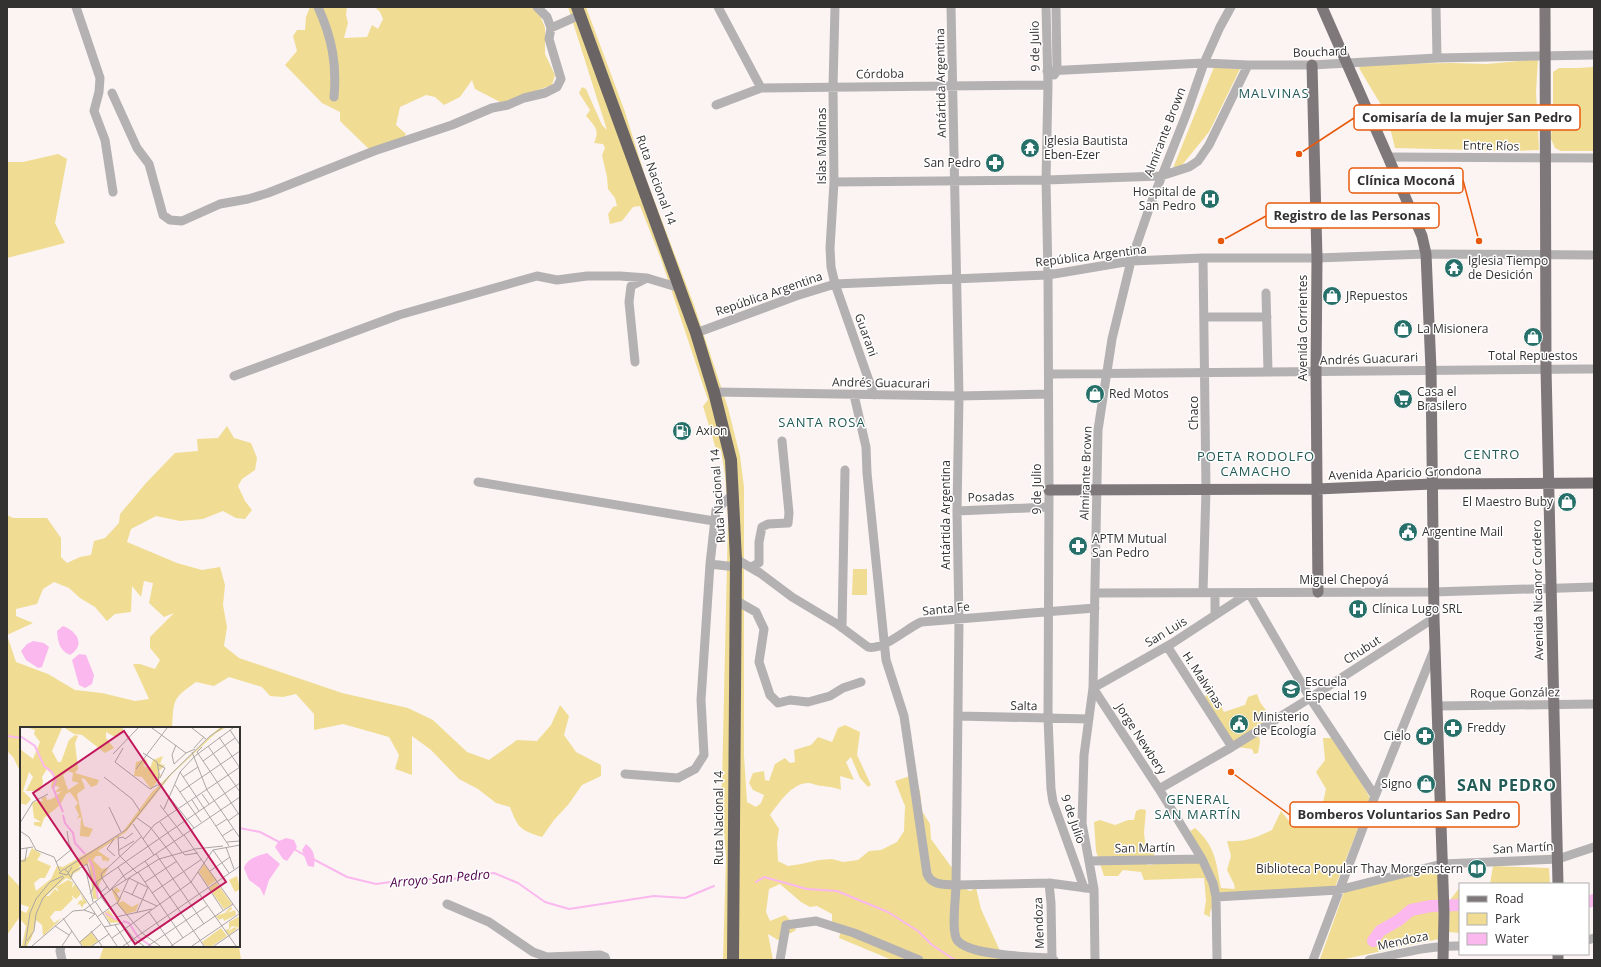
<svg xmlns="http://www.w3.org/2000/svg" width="1601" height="967" viewBox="0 0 1601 967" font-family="'Open Sans',sans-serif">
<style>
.green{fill:#f0dd93;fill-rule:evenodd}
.water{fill:#fab8ee}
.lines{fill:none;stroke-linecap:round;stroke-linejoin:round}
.stream{stroke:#fab8ee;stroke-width:2}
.river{stroke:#fab8ee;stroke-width:12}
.minor{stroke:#b4b1b2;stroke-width:9}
.major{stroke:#7e787a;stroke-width:11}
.highway{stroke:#6a6465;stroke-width:12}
.labels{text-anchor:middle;stroke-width:3;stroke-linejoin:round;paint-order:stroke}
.street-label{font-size:12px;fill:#343131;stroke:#fff}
.poi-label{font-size:12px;fill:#343131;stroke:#fff;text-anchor:start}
.neighbourhood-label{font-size:13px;letter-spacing:1px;fill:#225b56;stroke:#fff}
.water-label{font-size:13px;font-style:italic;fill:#4f0049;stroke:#fff}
.district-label{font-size:16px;font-weight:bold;letter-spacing:1px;fill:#225b56;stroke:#fff}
.inset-river{fill:none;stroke:#fab8ee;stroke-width:2}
.inset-road{fill:none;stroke:#aba6a5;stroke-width:1}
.view{fill:#c2185b;fill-opacity:0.15;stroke:#c2185b;stroke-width:2}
.inset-edge{fill:none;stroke:#343131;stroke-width:2}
.leader{fill:none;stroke:#e8590c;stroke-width:1.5}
.callout-dot{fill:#e8590c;stroke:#fff;stroke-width:1.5}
.callout{fill:#fff;stroke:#e8590c;stroke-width:1.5}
.callout-label{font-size:13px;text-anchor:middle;font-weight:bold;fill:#343131}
</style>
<rect width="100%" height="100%" fill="#fbf4f2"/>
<path class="green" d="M310,7H347L346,15L348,23L344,38L367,37L372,25L378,29L383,19L380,12L375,7H537L545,28V54L555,75L552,85L502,103L475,89L472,80L460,97L444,105L435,97L426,95L400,107L396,125L406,134L397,147L374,154L340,121V112L322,103L285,65L297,51L293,36L297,30H305L306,17Z
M568,7H586L625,112L645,176L694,305L728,408L740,456L744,487V756L747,802L756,807L761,803L764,795L753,790L749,783L753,773L764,771L765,780L769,781L775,764L785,758L790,763L795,762L794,750L811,745L818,737L832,742L838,728L845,725L860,732L857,755L871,785L868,787L860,778L851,757L846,762L854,780L840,776L841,790C834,787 829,787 823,786C818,786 814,784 810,783C792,782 780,802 770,815L779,829L777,843L778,861L788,866L801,864L819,860L832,859L843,862L858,860L869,851L881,850L897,842L904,831L905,806L895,781L913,775L920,791L922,811L930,824L931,839L955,872L956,885L970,891L976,888L981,909L1000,951L1019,960H892L839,938L841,930L832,921V914L817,906L810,907L801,902L780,884L769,889L766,912L770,921L785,915L790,920L796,930L778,940L768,934L773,960H723L726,857L723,818L716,801L722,785L728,519L725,475L721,450L716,449L703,406L708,400L661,259L640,206L633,207L622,221L610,224L608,214L613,207L617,206L615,198L608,189L607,177L602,155L605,148L603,144L594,143C600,130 595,126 586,116L590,110L579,93L582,87L586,89L602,125L607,130Z
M1538,59L1536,92L1539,150L1513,151L1395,148L1387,115L1359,68L1362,64L1452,63L1487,64Z
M1214,67L1240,69L1209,132L1182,165L1173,168Z
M1594,67V151H1561L1555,148L1551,139L1553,109V72L1559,68H1578Z
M58,154L67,159L55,223L65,243L7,258V162H23Z
M227,426L234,438L251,443L257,458L255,470L242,479L238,486L245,501L252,510L245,519L236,518L223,511L203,519L180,521L156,516L131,529L127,542L177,563L202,570L220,567L225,585L223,605L227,627L224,646L239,658L342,693L408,708L433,720L467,752L489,760L517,740L537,741L551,725L560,705L569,716L564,735L576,752L601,765V776L582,785L568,805L554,820L542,837C520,830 518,828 510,807L496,803L478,789L459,779L431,750L412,736V775L395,769L399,755L389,737L343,724L314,730V714L296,694L283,697L270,696L262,687L229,677L214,686L196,682C172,699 174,699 172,728H21V773L13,757L7,751V515L13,518H47L61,538V557L67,563L80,557L91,555L94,541L105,538L119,523L120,514L146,483L175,453L198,451L197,439L218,438ZM144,581L153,583L149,603L164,617L174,613L150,637V648L160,660L155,669L140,664H133L149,699L135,701L102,693L75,690L48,674L16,662L7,635L33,623L16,616V609L37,604L43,589L54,582L69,588L80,598L95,607L107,621L115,614L131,612L132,586L141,597Z
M853,569H867V595H852Z
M1213,692L1224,712L1245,705L1248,697L1257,694L1260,702L1270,716L1258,731L1260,742L1258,753L1254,754L1252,749L1237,747L1204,702L1206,694Z
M1323,738H1336L1370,798L1335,887L1235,894L1219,892L1210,912V917L1204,914L1206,900L1204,878L1144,880L1141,872L1123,870L1118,876H1104L1096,851L1094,822L1100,820L1115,825L1128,820H1134L1136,811L1141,809L1146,810L1144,833L1146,850L1158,849L1147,865L1176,862H1200L1189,832L1195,828C1216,847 1216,862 1221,888L1235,889L1234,884L1227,870L1231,856L1227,841C1246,842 1255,838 1272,830L1281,811L1289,821L1322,807L1326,789L1316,772L1325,760Z
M1493,866L1549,868L1550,884H1488H1490Z
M1435,867L1440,871L1439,939L1340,960L1320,959L1344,892Z
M7,873L21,888V915L7,935Z
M1460,887V933L1449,932L1450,900Z
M104,946H239L241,960H99Z"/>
<path class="water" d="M63,626C77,631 86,645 70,655C59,650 58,642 57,631Z
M33,641L44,643L49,647L42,667L38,668L26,660L21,651L27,644Z
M79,654L86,655L94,675L92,684L85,688L79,685L72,660Z
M286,838L294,840L297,847L287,861L283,859L275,847L279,841Z
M306,844C315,851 315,857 314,867L308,866L302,850Z
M267,853L280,864L269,880L264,896L260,888L249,880L244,868C247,858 258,856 267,853Z"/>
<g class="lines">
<path class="stream" d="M7,736L21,738
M239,828L260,832L281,843
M294,849L306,856
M313,859L347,877L376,884L413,879H452L494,873L518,883L545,902L569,909L654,896L685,898L714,886
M756,882L764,877L807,889L837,891L888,912L918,931L932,945L955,960"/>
<path class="river" d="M1588,902L1594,900
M1373,941L1380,931L1399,920L1411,910L1431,906L1460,905"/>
<path class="minor" d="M76,7L100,78L99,92L94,111L105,140L113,192
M318,7C332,38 337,64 334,97
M537,7L547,17L551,28L580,15
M718,7L761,88
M835,7L833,87L834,182L830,248L831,267L835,284L874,395
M951,7L959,396L957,511L959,619L956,885L1049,883L1094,889
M1046,7L1048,85L1046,180L1048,275L1049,490L1048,718L1051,789L1053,802L1084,888
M1436,7L1437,58
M1047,71L1204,63L1248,65H1312L1437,58L1594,55
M1054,75L1057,71L1056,7
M112,93L137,148L149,164L163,215L170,220L182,221L220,204L248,199L268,193L374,151L452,125L492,108L508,105L524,98L545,93L557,87L561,79L549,39L551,28
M716,105L761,88L1048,85
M1388,157L1594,158
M834,182L1046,180L1161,176L1189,167L1198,161L1209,145L1248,65
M1266,293L1268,372
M1204,317H1267
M696,333L796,296L835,284L1048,275L1131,261L1203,258H1317L1426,254L1594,255
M635,362L629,302L631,286L647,278
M1049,374C1230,373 1412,370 1594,369
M234,376L399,315L537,276L557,280L587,276H620L647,278L680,288
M714,392L959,396L1048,394
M854,395L866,447L867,473L886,660L904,716L927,874C932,886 945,884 956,885C956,897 951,930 957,940C969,956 1032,957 1052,958
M478,482L714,521
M957,511L1049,507
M736,559L760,573L792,597L837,624L868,647C883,651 907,628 921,622L1095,608
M710,564L736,567
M751,567L759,563V542L762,527L768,524L788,523L789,513L782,441
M1203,592L1206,490L1203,258
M1095,593L1433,592L1594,587
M1215,593V615
M1249,593L1310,698L1375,796
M735,600L756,612L764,629L759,662L770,695L778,703L790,700L808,702L830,696L843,688L861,682
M842,628L845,470
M1167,646L1232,747
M1437,706L1594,704
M958,716L1089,719
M625,774L678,778L695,769L704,755L701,700L710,564L716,510L733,494
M1159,789L1232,747L1310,698L1434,618
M1089,861L1202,859
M1049,883L1051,903L1052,958L1054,960
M1216,897L1338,890L1442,864L1558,859L1594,847
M447,904L489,922L533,952L547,957L600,955L605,957L606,960
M1588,940L1594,938
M61,946L60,951L62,960
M780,960L786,925L816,921L854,933L919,960
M1095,960L1094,889L1082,823L1084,755L1093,688L1098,430L1112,339L1131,261L1150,206L1186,115L1204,63L1220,27L1231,7
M1217,960L1216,897L1213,883L1202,859L1159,789L1093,688L1171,644L1249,593
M1313,960L1375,796L1434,650
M1369,960C1399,954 1429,945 1460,946"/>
<path class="major" d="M1322,7L1388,157L1422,236L1426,254L1431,369L1434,618L1444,913L1443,960
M1545,7L1546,369L1558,884
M1312,65L1317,258L1316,373L1318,592
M1049,490L1317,489L1432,484L1594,483
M1558,954V960"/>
<path class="highway" d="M577,7L696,333L714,392L731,460L736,559L733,960"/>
</g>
<defs>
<g id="temple-disc" transform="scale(1)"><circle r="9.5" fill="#27706a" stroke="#fff"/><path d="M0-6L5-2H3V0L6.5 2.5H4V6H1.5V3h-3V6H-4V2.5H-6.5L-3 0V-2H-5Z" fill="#fff"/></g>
<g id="pharmacy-disc" transform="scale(1)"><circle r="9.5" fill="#27706a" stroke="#fff"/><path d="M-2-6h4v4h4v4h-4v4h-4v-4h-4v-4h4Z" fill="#fff"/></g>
<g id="hospital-disc" transform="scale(1)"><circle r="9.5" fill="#27706a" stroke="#fff"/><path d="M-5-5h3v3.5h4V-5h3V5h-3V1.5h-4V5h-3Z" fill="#fff"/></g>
<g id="shop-disc" transform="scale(1)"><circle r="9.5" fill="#27706a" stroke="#fff"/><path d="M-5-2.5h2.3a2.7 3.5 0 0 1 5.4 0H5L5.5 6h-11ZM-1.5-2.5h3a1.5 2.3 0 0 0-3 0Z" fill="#fff"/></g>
<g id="supermarket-disc" transform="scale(1)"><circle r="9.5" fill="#27706a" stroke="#fff"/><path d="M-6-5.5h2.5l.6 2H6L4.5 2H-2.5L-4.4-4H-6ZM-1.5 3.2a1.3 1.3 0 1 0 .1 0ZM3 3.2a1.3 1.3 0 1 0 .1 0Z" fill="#fff"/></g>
<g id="fuel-disc" transform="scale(1)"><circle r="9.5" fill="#27706a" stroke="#fff"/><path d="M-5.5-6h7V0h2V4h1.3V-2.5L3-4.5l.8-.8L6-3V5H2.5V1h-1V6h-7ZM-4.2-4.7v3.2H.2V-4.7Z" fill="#fff"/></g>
<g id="civic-disc" transform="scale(1)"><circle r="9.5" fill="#27706a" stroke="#fff"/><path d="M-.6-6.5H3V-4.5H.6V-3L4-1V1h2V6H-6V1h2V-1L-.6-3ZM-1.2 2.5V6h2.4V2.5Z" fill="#fff"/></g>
<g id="school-disc" transform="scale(1)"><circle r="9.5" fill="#27706a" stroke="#fff"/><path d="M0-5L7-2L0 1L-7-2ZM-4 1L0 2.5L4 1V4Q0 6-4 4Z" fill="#fff"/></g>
<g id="library-disc" transform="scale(1)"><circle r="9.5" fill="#27706a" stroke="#fff"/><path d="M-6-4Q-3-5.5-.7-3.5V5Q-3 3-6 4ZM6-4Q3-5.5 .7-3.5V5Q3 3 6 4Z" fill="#fff"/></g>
</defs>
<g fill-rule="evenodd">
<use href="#temple-disc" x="1030" y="148"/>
<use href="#pharmacy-disc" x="995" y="163"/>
<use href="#hospital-disc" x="1210" y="199"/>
<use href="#temple-disc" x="1454" y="268"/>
<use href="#shop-disc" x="1332" y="296"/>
<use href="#shop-disc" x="1403" y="329"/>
<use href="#shop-disc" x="1533" y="337"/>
<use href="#shop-disc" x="1095" y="394"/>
<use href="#supermarket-disc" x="1403" y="399"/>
<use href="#fuel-disc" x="682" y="431"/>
<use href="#shop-disc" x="1567" y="502"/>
<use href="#civic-disc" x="1408" y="532"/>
<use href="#pharmacy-disc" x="1078" y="546"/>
<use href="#hospital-disc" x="1358" y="609"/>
<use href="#school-disc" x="1291" y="689"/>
<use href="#civic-disc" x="1239" y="724"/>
<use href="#pharmacy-disc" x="1453" y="728"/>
<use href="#pharmacy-disc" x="1425" y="736"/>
<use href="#shop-disc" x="1426" y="784"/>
<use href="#library-disc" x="1477" y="869"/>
</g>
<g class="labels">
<g class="street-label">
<text transform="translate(1035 46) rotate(-91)" y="4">9 de Julio</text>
<text transform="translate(1320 52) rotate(-2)" y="4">Bouchard</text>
<text transform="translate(880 74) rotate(-1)" y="4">Córdoba</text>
<text transform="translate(941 83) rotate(-91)" y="4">Antártida Argentina</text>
<text transform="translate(1165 132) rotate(-69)" y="4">Almirante Brown</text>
<text transform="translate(822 146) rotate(-90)" y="4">Islas Malvinas</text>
<text transform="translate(1491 146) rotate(1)" y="4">Entre Ríos</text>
<text transform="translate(656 180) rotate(70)" y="4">Ruta Nacional 14</text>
<text transform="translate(1091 256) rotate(-7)" y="4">República Argentina</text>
<text transform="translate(769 294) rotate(-19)" y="4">República Argentina</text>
<text transform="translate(1303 328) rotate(-90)" y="4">Avenida Corrientes</text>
<text transform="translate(866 335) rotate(70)" y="4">Guarani</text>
<text transform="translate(1369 359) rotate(-2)" y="4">Andrés Guacurari</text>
<text transform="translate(881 383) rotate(1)" y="4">Andrés Guacurari</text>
<text transform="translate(1194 413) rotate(-90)" y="4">Chaco</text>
<text transform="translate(1086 473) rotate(-88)" y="4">Almirante Brown</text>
<text transform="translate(1405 473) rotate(-2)" y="4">Avenida Aparicio Grondona</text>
<text transform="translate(1037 489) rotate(-90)" y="4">9 de Julio</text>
<text transform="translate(718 496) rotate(-94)" y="4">Ruta Nacional 14</text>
<text transform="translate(991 497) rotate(-2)" y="4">Posadas</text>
<text transform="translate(946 515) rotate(-90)" y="4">Antártida Argentina</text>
<text x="1344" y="584">Miguel Chepoyá</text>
<text transform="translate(1538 590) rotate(-91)" y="4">Avenida Nicanor Cordero</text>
<text transform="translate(946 609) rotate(-6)" y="4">Santa Fe</text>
<text transform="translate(1166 632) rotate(-31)" y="4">San Luis</text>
<text transform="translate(1362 650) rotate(-33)" y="4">Chubut</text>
<text transform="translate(1203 680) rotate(57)" y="4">H. Malvinas</text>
<text transform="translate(1515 693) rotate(-1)" y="4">Roque González</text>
<text transform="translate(1024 706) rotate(1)" y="4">Salta</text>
<text transform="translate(1141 739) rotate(57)" y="4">Jorge Newbery</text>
<text transform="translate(719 818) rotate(-90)" y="4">Ruta Nacional 14</text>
<text transform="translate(1073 819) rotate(71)" y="4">9 de Julio</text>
<text transform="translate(1145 848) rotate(-1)" y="4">San Martín</text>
<text transform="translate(1523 848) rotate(-3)" y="4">San Martín</text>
<text transform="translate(1039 923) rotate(-92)" y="4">Mendoza</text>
<text transform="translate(1403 941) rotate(-12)" y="4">Mendoza</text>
</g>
<g class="poi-label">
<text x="1044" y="145">Iglesia Bautista<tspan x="1044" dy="14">Eben-Ezer</tspan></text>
<text x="981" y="167" text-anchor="end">San Pedro</text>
<text x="1196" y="196" text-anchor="end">Hospital de<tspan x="1196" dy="14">San Pedro</tspan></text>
<text x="1468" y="265">Iglesia Tiempo<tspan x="1468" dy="14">de Desición</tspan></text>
<text x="1346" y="300">JRepuestos</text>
<text x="1417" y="333">La Misionera</text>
<text x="1533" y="360" text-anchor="middle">Total Repuestos</text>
<text x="1417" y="396">Casa el<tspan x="1417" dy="14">Brasilero</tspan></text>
<text x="1109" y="398">Red Motos</text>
<text x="696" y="435">Axion</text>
<text x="1553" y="506" text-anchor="end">El Maestro Buby</text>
<text x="1422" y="536">Argentine Mail</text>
<text x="1092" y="543">APTM Mutual<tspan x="1092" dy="14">San Pedro</tspan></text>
<text x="1372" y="613">Clínica Lugo SRL</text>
<text x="1305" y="686">Escuela<tspan x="1305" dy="14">Especial 19</tspan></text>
<text x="1253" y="721">Ministerio<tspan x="1253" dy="14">de Ecología</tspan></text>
<text x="1467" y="732">Freddy</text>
<text x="1411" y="740" text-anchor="end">Cielo</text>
<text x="1412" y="788" text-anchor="end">Signo</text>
<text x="1463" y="873" text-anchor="end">Biblioteca Popular Thay Morgenstern</text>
</g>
<g class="neighbourhood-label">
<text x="1274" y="98">MALVINAS</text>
<text x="822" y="427">SANTA ROSA</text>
<text x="1492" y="459">CENTRO</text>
<text x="1256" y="461">POETA RODOLFO<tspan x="1256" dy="15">CAMACHO</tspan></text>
<text x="1198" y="804">GENERAL<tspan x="1198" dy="15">SAN MARTÍN</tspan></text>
</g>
<g class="water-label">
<text transform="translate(440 878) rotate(-5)" y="5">Arroyo San Pedro</text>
</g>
<g class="district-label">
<text x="1507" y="791">SAN PEDRO</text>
</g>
</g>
<g transform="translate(20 727)">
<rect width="220" height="220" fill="#fbf4f2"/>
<path d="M9,1H42L32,24L38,35H41L49,13L55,8L58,9L55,16L58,42L55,46L79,53L77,58L71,60L65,52L61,51L65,61L57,67L64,99L73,102L69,110L60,109L61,90L57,92L59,88L55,80L58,76L50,65L46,67L40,78L24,91L21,100L14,98V95H21L14,91L12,75L23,74L21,71L26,69L27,73L32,72L42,64L34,66L40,60L35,59L33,62L31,60L34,50L27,42L22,50L23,55L20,64H6L13,50L9,45L3,64L11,72L6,78L0,76V22L13,32L20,15L14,7L15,3ZM48,44L53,46L52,54L59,56L48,63L43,48ZM45,1H103V5L95,10L86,5V11L94,21L85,26L62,8L54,7ZM199,1H205L196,6L152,47L106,105L78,124L90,132L86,136L87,133L83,134L81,129H76L73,133L82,142L89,140L78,159V172H73L69,133L68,137L59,139L60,143L53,147L51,153L46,151L26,169H29L35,162L39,165L36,160L48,153L53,155L52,161L55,157L67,176L64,177L62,181L60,177L57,178L60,173L63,174L61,167L56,172L51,168L53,172L41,184H35L30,190L34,196L41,191L38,195L23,209L22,198L16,193L12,210L7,219H2L6,199L0,192V183L6,186L9,180L0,177V134L8,130L12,121L26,130L21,127L17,133L31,139L25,151H20L14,156L16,164L31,152L37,139L43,140L102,106L132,65ZM143,29L140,37L145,38L138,45L141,48L139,53L131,62L122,50L114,49L116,35L126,32L127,36L123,39L130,41L133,33ZM184,137L197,153L188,159L179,145ZM217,149L220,162L215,165L209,153ZM196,155L212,177L204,182L189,161ZM96,160L101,164L97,166L99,172L102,170L98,176L103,174L112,180L119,176L116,184L106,187L98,178L92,164ZM211,179L212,182L207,186L215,183L216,188L204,194L203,191L199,193L196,189L205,186ZM89,183L94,190L101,195L90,196L84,186ZM220,189V201L212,199L209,203L211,206L210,203L215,200L217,202L209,208L205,203L209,202V195ZM201,201L207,209L192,219H185L182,215ZM71,205L78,214L71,219H63L60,215Z" fill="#f0dd93" fill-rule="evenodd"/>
<path class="inset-river" d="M0,9L15,19L24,39L32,45L36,54L33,61L43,85M43,88L45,96L53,106L55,116L65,127M69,132L73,140L78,171M85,186L97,193M103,194L109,196L118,210L131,219"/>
<path class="inset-road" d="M132,1L166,26L175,22M172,1L186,12M210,3L220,18M199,10L220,41M156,18L152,28L154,37L166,26M188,19L220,65M182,20L177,25L220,89M103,21L95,35L130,62L137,58M174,21L184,10M172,25L187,63L220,111M123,26L137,35L139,46L138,59M93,27L118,1M183,34L215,11M137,37L145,41L140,51M116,42L147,1M160,45L209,119M84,50L112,72L120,84M163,50L178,40M155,58L181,95M160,65L220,24M182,67L189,77M150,71L174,101M172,73L179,84M140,78L163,108M89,80L101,105M144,82L160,45L175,29L213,1M117,91L131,101L152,128L216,219M208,94L219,86M140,95L162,125L165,128L178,126M0,96L13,75L28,67M113,97L134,128M196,99L207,92M0,104L9,110L16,123L34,130L40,144M164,108L220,187M98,109L99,128L117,146M202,109L213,102M99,111L103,110L105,112L113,106M94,112L87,122L95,129M123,112L134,98L220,40M207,115L220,114M206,120L214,142M0,122L13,120M99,123L114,114M193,123L209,146M136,127L184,197M0,134H5L7,121M125,134L184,219M36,135L52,122L49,117L47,104M98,140L106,153M45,142L107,102L149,49L190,9L202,1M66,144L73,175M190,144L210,130M48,145L44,142L39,146L47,148L52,140M118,145L163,211M178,145L203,183M48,146L97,219M51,150L53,145L67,137L74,159L70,167M125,155L157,134M88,159L81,165V170L114,212L124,219M92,162L100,172M90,163L103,149L220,70M90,164L82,151L220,56M104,164L137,179M81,165L76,155L82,151L81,147L121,110M132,166L182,132M112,168L118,156M75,174L91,199M97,176L122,206L140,219M64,183L96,159L139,132L175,122L203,119M117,185L128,160M129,185L153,219M77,190L98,175L109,151L127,160M96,190L132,182M43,191L62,219M95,198L109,219M35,199L49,208M84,200L103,196M71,204L82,219M92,211L171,155L193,123L220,118M7,214L14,204L16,187L23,171L44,150M60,215L81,197M5,219L10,186L16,172L30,155L43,149M12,219L53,184L64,183L75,187L69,192M42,219L52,204M72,219L89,207M103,219L220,139M128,219L187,179M151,219L213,177M172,219L219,187M194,219L220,201"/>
<path class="view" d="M104,4L206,155L115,217L13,66Z"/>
<rect width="220" height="220" class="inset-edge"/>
</g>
<path class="leader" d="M1299 154L1354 118M1479 241L1463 180M1221 241L1266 216M1231 772L1290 815"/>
<g class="callout-dot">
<circle cx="1299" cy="154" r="4"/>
<circle cx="1479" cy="241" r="4"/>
<circle cx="1221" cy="241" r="4"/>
<circle cx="1231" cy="772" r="4"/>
</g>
<g class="callout">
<rect x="1354" y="105" width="226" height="25" rx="4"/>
<rect x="1349" y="168" width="114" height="25" rx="4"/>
<rect x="1266" y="203" width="173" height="25" rx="4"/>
<rect x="1290" y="802" width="229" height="25" rx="4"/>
</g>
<g class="callout-label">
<text x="1467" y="122">Comisaría de la mujer San Pedro</text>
<text x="1406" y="185">Clínica Moconá</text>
<text x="1352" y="220">Registro de las Personas</text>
<text x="1404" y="819">Bomberos Voluntarios San Pedro</text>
</g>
<rect width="1601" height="967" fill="none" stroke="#343131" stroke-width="16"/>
<rect x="1459" y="883" width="130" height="72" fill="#ffffff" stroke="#aeadad"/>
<rect x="1467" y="896" width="20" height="6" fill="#7e787a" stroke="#aeadad"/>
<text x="1495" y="903" font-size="12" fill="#343131">Road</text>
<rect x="1467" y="913" width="20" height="12" fill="#f0dd93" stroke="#aeadad"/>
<text x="1495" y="923" font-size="12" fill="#343131">Park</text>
<rect x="1467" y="933" width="20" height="12" fill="#fab8ee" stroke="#aeadad"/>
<text x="1495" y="943" font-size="12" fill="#343131">Water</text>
</svg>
